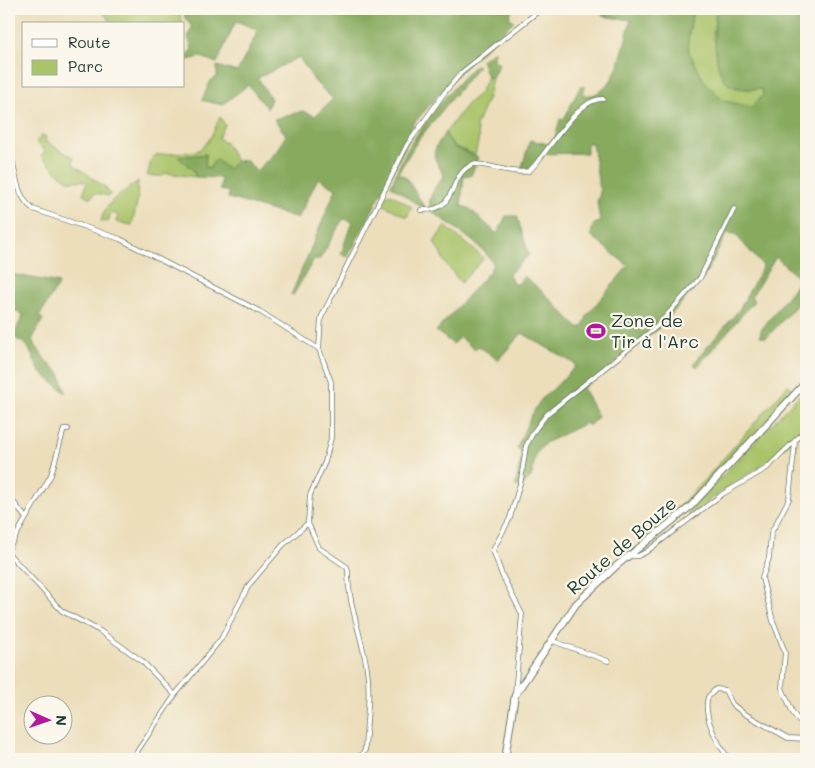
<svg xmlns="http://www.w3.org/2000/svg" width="815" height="768" viewBox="0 0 815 768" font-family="Mali,sans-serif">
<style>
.green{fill:#aac46a;stroke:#64804f}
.forest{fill:#87aa5e;stroke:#537449}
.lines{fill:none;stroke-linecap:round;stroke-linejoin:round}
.street-casing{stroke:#677563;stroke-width:5.5}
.primary-casing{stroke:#677563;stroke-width:8}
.street{stroke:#fff;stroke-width:4}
.primary{stroke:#fff;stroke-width:6}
.labels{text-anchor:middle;stroke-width:4.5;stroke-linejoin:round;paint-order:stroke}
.poi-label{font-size:18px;fill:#1f3d34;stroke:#fbf7ec;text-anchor:start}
.street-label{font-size:18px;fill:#1f3d34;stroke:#fbf7ec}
</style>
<rect width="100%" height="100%" fill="#fbf7ec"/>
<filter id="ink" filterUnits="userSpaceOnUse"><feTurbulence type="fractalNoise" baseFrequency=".02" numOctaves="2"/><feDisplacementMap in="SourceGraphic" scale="10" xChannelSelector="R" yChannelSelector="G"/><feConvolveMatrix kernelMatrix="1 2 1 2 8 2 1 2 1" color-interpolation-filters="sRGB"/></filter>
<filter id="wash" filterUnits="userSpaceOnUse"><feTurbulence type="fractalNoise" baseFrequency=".0096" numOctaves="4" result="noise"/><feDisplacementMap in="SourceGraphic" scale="20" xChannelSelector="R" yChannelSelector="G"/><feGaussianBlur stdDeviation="1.12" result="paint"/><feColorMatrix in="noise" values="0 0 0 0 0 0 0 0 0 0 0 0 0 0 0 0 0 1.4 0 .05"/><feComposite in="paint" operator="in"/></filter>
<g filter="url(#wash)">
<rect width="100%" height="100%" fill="#ecdebb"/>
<path class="green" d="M101,9H178L183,24H112Z
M693,9H716L713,38L745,89H762L763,95L752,107L724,101L704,81L689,52L688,41Z
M487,77L492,78L488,97L476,126L479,138L475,155L454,146L445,133L468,103L480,93Z
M220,117L225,125L218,138L225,142L236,161L228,169L205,167L206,154L179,157L194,170L196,177L166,173L162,176H147L152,158L156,155L197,151C210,144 214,130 220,117Z
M42,135L46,137L45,141L74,158L73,164L105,187L110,194L109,196L95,193L91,198L83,194L87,182C81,179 76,182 70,181C60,177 49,163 41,156L45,151L36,142Z
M138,181L137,203L132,225L116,222L118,215L111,213L108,222L101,221C106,200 121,194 138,181Z
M391,194L412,207L407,217L380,203L385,196Z
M445,226L484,258L461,283L446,264L434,242Z
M788,385L794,390L691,502L646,540L644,537L660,526L709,475Z
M806,388V427C773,464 727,483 690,516L687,513Z"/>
<path class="forest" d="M183,9H513L509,17L514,21L455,77L412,125L411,136L348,257L341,254L352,221L343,219L320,259H314L294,294L291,295L336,189L318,178L298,218L228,198L229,192L220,190L221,178L196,177L193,170L178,157L206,154L205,167L209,169L215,159L228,169L236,161L246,160L256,171L276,152L286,135L274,119L303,111L315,116L333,99L315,82L299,57L258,78L271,99L267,108L248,85L222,105L202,100L211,80L217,77V66L237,72L257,33L256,29L236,21L217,63L201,57L187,60L184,70V58L192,49L188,37L192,27L185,18Z
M604,9H693L688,41L689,52L704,81L724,101L752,107L763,95L762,89C751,89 733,91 725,81C713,65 714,28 716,9H806V295L766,338L760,336L761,330L800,280L776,257L751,297L754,301L697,367L693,364L739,310L763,266L735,234L727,233L703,279L658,329L583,388L598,417L589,426L586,423L545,443L536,454L531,478L522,487L515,486L523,451L517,448C523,434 537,397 551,391L575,367V364L522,333L498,360L479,346L474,349L460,337L453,344L436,331L490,271L493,263C482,245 450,224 432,212C425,199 436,186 444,175C431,155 431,153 445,133L454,147L478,157L471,176L464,175L461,206L469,208L497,234L506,216H517L529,255L509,274L513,284H518L524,276L544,293L578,328L583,326L588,314L628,266C623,261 592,238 591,235C591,232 593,227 594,224L600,222L597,202L600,193L592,143H587V153L542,154L529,169L521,170L530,140L548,144L555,137L560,119H564L580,87H585L583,95C617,100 623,45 631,20L602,16Z
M496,50L493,59L499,64L492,78L487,77L481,60Z
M475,65L478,66L418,140L398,173L406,177L425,208C412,203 403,193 391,186C406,141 442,99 475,65Z
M11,274L59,283L39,317L43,319L32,340L46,361L60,373L66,393L40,372L27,345L13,337L23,315L9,307Z"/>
</g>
<g filter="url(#ink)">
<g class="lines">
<g class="street-casing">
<path id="street" d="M9,150C17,170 14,194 33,209L120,239L259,311L319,349
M421,210C460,212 445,177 473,164C491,164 513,175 529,171C547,155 577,97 603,99
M795,443L789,499L771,533L769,558L762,578L773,621L785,652L782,688L793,713L806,731
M9,496L25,517
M9,548L51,475L64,429H68
M9,554L62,611L100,631L142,661L175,695
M630,556H638L646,552L721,495L767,468L806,430
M550,640L608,661
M515,694L522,614L502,575L493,550L510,518L521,480L526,446L534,431L547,414L656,327L700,278L734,209
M132,759L175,695L221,639L249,585L283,545L308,523
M359,759L365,750C366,724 371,695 367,669C362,636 348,605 348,571L347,567L319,548L308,523L310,495L325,462L331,438V382L319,349L321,318L407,145L445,92L461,73L541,9
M729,759C718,744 702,716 708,697L716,689L725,690L732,704L743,713L788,738L806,739"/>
</g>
<g class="primary-casing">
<path id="primary" d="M505,759L515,695L576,604L615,567L691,506L806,382"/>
</g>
<use href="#street" class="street"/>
<use href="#primary" class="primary"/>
</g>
</g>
<defs>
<g id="stadium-bare" transform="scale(1.5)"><path d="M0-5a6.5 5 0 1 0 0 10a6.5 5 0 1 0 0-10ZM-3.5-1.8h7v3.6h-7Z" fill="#b5179e" stroke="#fbf7ec" stroke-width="2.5" paint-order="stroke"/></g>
</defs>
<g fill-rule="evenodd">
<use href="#stadium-bare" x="596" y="331"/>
</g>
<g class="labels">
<g class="poi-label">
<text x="611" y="327">Zone de<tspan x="611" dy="21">Tir à l'Arc</tspan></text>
</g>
<g class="street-label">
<text transform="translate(622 546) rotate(-41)" y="6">Route de Bouze</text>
</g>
</g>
<rect width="815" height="768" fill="none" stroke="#fbf7ec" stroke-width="30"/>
<rect x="22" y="22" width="162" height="65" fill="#fbf7ec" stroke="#a3ada2"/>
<rect x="32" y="39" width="25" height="8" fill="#ffffff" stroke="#a3ada2"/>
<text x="68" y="48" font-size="15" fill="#1f3d34">Route</text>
<rect x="32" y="60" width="25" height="15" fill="#aac46a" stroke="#a3ada2"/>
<text x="68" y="72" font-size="15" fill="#1f3d34">Parc</text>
<g transform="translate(48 720) rotate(92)"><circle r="24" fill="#fbf7ec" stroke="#a3ada2"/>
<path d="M0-4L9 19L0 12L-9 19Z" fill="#b5179e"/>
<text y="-8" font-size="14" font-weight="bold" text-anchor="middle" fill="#1f3d34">N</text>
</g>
</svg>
